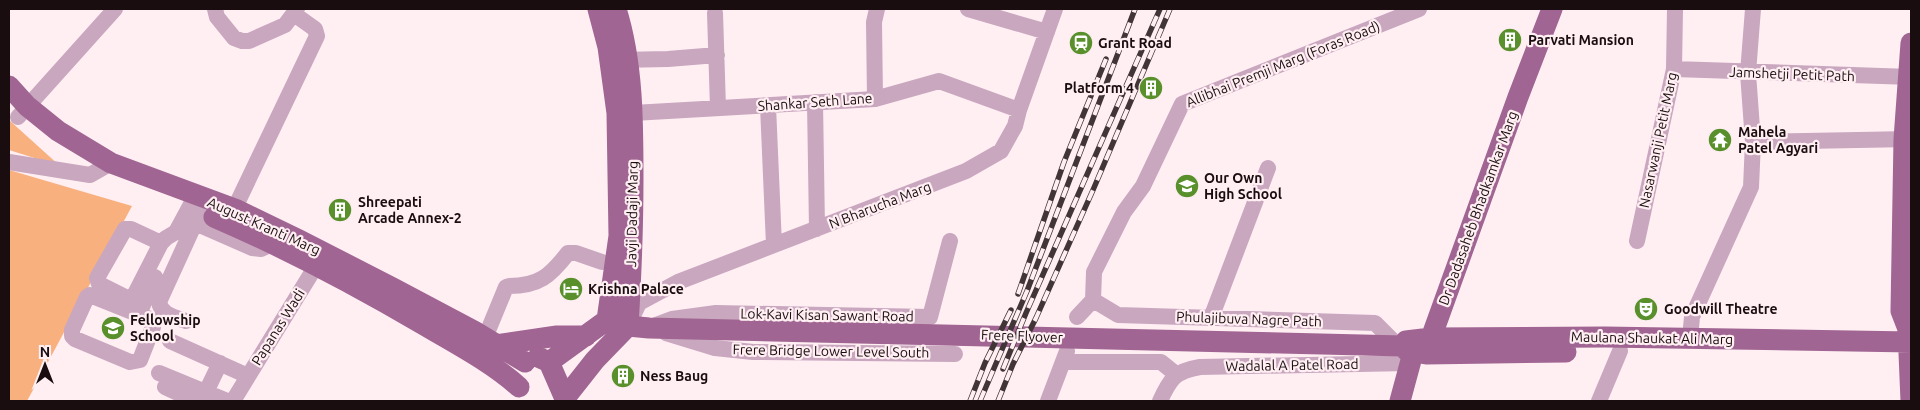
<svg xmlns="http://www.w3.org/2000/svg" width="1920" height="410" viewBox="0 0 1920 410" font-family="Ubuntu,sans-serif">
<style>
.green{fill:#f9b07f}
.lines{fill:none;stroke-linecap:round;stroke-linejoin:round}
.minor{stroke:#c9a7bf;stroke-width:16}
.major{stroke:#a06592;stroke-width:21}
.rail-casing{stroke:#413538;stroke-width:5.5}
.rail{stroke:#ffeff3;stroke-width:4;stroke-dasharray:11;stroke-linecap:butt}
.labels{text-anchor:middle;stroke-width:4.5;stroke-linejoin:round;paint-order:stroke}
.poi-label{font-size:14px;font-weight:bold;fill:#190d10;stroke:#ffeff3;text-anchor:start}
.street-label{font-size:14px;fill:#190d10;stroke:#ffeff3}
</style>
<rect width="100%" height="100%" fill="#ffeff3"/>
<path class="green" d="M9,120L60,166L9,150Z
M9,170L132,206L27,401H9Z"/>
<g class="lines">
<path class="minor" d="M215,9L217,17L234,38L242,41H249L285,25L297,9
M968,9L1047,32
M715,13L718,108
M617,60L668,59L717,55
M1674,69L1911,77
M875,99L874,22L877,9
M815,102L817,229
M768,106L774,245
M633,113L875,99L939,81L1019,110
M18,117L115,9
M1753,142L1911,139
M9,162L90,175L111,163
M230,218L317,36L315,29L294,14
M195,223L252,248L261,249L278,241
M1637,241L1674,69L1675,9
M161,243L131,229H125L97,278L99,284L127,298H131L135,294L161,243L166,238L176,232L196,195
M90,295L150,319L153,327L140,360L130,362L75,339L72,336V330L87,297Z
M1093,300L1094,272L1124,212L1143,186L1182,104L1419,9
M1093,300L1118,315L1375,323L1399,347
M139,314L155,277
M1077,317L1093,300
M1211,318L1268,168
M186,321C175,317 161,315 159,302L206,199
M630,322L639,303L678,282L966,171L1001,151L1015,126L1019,110L1055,9
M656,325L672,319L716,313L930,317L950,241
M666,333L715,348L753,352L955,354
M485,338L506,287L509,286C539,286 550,276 568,253H576L602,262
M1690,338L1692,317L1751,187L1753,142L1748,73L1753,9
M170,341L248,376
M1063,362H1161L1177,375
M159,373L227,401
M165,387L195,401
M206,392L220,363
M233,401L322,256
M1048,401L1067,351
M1160,401C1170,379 1175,371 1200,367L1409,363
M1599,401L1620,351"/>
<path class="major" d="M9,86L27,106L58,131L111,163L235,209L299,240L393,288L474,331L525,362
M214,217C286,248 356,285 424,325C456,344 491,362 519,387
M607,320L628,326L649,328L1403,346
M496,345L557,336H586
M1403,346L1406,341L1431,338L1605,337L1911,342
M1403,346L1407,351L1426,354L1566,352
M538,357L549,362L566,401
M549,362L607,320L619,236L617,113L608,47L598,9
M565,398L595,360L628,326C631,277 633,228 633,178C633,122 633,63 616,9
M1400,401L1413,353L1431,338L1518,97L1552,9
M1911,401L1908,329L1901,311L1904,139L1911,43"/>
<g class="rail-casing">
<path id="rail" d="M1018,294L1064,162L1106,59
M1003,369L1026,313L1160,9
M970,401L985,363L1011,310
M980,401L1027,291L1135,9
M998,401L1013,364L1036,318L1093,190L1170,9"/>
</g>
<use href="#rail" class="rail"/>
</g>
<defs>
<g id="building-disc" transform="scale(1.25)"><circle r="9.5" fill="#59902c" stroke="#ffeff3"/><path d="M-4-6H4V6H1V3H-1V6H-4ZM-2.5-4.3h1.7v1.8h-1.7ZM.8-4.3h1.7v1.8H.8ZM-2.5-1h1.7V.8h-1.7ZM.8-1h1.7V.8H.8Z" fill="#fff"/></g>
<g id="station-disc" transform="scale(1.25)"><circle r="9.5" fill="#59902c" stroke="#ffeff3"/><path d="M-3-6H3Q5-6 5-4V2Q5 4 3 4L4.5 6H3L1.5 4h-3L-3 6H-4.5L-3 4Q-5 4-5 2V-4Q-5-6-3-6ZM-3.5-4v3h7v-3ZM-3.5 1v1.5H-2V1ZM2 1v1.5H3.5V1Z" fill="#fff"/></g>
<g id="temple-disc" transform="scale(1.25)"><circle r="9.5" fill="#59902c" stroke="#ffeff3"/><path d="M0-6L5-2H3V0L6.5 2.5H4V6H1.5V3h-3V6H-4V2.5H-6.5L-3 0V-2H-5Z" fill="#fff"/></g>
<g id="school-disc" transform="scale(1.25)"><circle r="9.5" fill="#59902c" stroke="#ffeff3"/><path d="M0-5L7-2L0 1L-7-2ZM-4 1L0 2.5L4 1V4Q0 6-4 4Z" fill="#fff"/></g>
<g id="hotel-disc" transform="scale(1.25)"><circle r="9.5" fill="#59902c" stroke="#ffeff3"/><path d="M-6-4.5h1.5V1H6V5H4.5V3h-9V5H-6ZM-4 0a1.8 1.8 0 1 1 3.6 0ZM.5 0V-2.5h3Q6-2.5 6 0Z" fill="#fff"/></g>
<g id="theatre-disc" transform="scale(1.25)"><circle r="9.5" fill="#59902c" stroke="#ffeff3"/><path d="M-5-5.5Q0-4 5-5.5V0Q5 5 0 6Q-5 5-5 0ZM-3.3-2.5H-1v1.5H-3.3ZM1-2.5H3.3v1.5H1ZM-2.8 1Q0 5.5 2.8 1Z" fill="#fff"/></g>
</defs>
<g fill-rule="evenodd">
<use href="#building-disc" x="1510" y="40"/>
<use href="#station-disc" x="1081" y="43"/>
<use href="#building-disc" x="1151" y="88"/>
<use href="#temple-disc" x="1720" y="140"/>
<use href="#school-disc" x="1187" y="186"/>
<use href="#building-disc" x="340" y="210"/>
<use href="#hotel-disc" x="571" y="289"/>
<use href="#theatre-disc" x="1646" y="309"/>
<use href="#school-disc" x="113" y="328"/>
<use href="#building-disc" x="623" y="376"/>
</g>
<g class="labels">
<g class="poi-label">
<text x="1528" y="45">Parvati Mansion</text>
<text x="1098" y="48">Grant Road</text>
<text x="1134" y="93" text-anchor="end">Platform 4</text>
<text x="1738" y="137">Mahela<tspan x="1738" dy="16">Patel Agyari</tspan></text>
<text x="1204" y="183">Our Own<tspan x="1204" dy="16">High School</tspan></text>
<text x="358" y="207">Shreepati<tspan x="358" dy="16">Arcade Annex-2</tspan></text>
<text x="588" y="294">Krishna Palace</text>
<text x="1664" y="314">Goodwill Theatre</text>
<text x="130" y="325">Fellowship<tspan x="130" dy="16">School</tspan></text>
<text x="640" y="381">Ness Baug</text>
</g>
<g class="street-label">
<text transform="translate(1283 64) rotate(-22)" y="5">Allibhai Premji Marg (Foras Road)</text>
<text transform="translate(1792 74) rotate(2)" y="5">Jamshetji Petit Path</text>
<text transform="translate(815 102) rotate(-4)" y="5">Shankar Seth Lane</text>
<text transform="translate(1658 140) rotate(-78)" y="5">Nasarwanji Petit Marg</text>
<text transform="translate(880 205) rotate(-21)" y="5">N Bharucha Marg</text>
<text transform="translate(1478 208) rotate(-70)" y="5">Dr Dadasaheb Bhadkamkar Marg</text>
<text transform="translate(632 214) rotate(-89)" y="5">Javji Dadaji Marg</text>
<text transform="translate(264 226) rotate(24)" y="5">August Kranti Marg</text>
<text transform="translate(827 315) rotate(1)" y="5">Lok-Kavi Kisan Sawant Road</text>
<text transform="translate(1249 319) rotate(2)" y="5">Phulajibuva Nagre Path</text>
<text transform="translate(278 327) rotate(-58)" y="5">Papanas Wadi</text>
<text transform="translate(1022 336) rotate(2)" y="5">Frere Flyover</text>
<text transform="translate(1652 338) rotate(1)" y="5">Maulana Shaukat Ali Marg</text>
<text transform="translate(831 351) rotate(1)" y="5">Frere Bridge Lower Level South</text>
<text transform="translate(1292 365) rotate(-1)" y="5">Wadalal A Patel Road</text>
</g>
</g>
<rect width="1920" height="410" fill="none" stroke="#190d10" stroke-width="20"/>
<g transform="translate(45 365)" stroke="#ffeff3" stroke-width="4" paint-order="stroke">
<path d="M0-4L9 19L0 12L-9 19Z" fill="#190d10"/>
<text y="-8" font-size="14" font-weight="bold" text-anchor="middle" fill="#190d10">N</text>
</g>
</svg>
